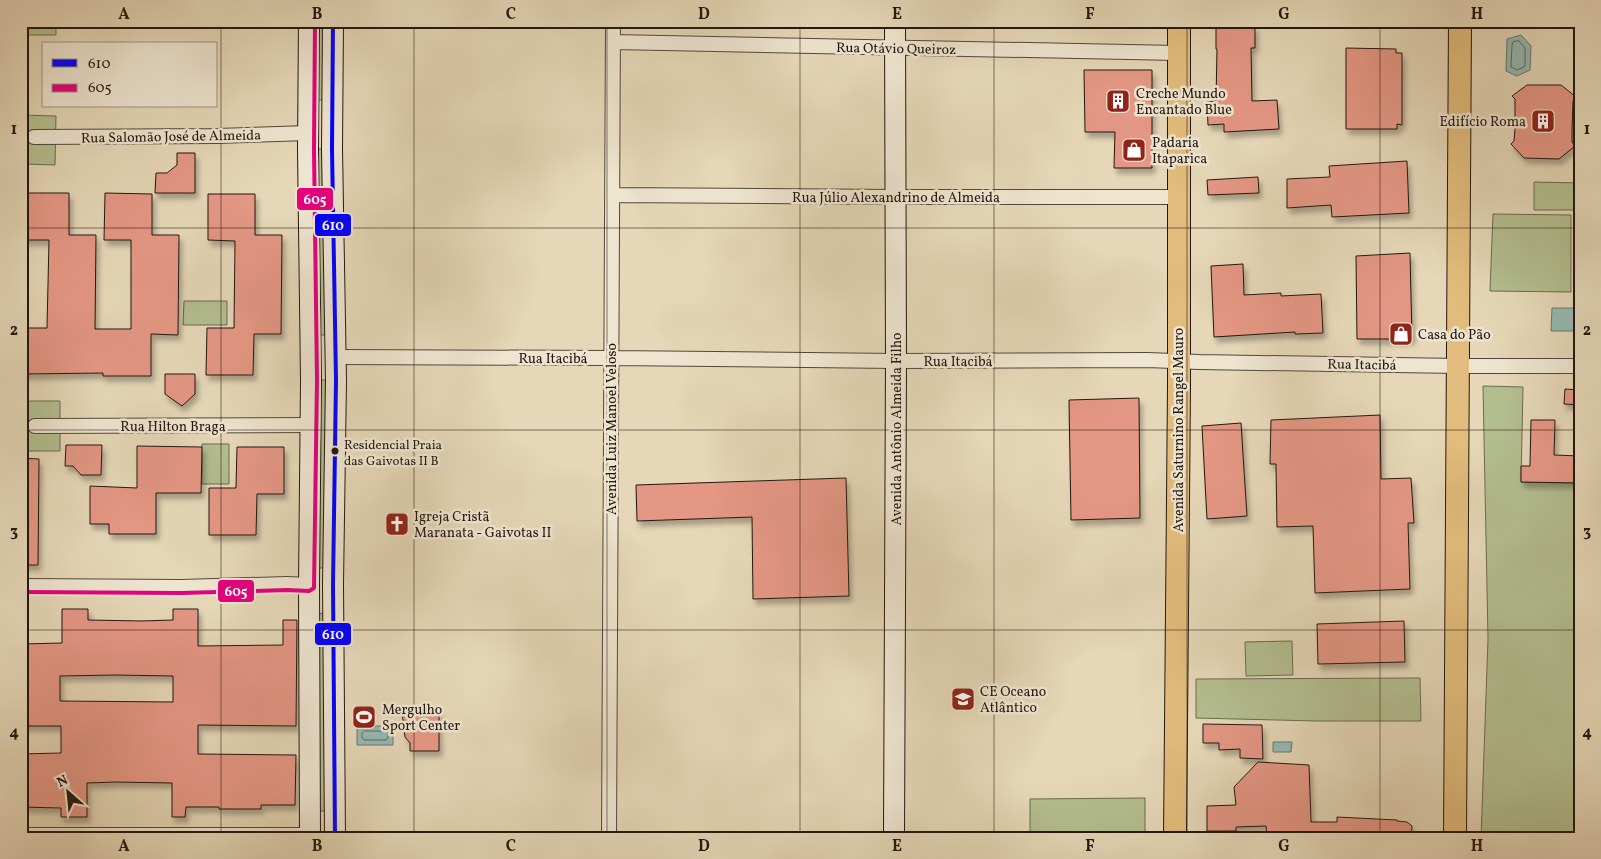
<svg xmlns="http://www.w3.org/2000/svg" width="1601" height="859" viewBox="0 0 1601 859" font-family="Vollkorn,serif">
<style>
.green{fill:#b3be8f;stroke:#6c6a50}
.water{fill:#96b9b3;stroke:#687872}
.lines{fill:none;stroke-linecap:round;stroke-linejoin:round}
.shore{stroke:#5d6862;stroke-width:1}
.building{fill:#e49784;stroke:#241710;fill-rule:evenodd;filter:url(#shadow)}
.street-casing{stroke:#54473a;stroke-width:16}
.secondary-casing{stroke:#241710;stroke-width:22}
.primary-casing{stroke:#241710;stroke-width:24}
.street{stroke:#eee5d0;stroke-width:14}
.secondary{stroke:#eee5d0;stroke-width:20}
.primary{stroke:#e2bc7c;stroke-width:22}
.bus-1-casing{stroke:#eee5d0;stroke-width:8}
.bus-2-casing{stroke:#eee5d0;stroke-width:8}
.bus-1{stroke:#00f;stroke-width:4}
.bus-2{stroke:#e5007d;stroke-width:4}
.grid{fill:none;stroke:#241710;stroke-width:1;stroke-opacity:0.55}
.bus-dot{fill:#241710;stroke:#eee5d0;stroke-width:2}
.labels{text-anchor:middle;stroke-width:5;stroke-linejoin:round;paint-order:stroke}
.bus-label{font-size:13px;fill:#241710;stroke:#eee5d0;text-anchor:start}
.street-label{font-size:14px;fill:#241710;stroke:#eee5d0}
.poi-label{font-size:14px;fill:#241710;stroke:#eee5d0;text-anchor:start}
.line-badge{stroke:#eee5d0;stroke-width:2}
.badge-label{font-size:14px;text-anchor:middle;font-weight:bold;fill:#fff}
.neatline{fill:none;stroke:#241710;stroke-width:2}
.grid-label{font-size:16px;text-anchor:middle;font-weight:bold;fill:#241710}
</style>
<defs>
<filter id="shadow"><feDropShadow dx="3" dy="5.5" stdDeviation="2.5" flood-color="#0004"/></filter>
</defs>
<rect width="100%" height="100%" fill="#e5d7b7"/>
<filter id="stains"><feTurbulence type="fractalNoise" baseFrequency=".004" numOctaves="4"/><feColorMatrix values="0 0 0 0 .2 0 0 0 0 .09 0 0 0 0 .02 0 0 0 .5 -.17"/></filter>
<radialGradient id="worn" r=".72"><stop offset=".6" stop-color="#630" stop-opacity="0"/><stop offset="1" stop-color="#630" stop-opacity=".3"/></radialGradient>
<path class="green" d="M21,21H56V35H21Z
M318,21H324V100H317Z
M21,115L56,116L55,165L21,164Z
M317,149H323L326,335H320Z
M1534,182L1580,183V210H1534Z
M1493,214L1571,215V292L1490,291Z
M184,301H227V325H183Z
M321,380H326L324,568H318Z
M1483,386L1523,387L1521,482L1580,483V838H1481L1488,639Z
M21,401H60V451H21Z
M202,444H229V484H202Z
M324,613L325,811H318V614Z
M1292,641L1293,675L1246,676L1245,642Z
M1420,678L1421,721H1316L1196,718V679Z
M1145,798V838H1030V799Z"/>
<path class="water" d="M1521,35L1531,46L1530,70L1517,76L1506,71L1507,39Z
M1552,308H1574V331H1551Z
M357,726H393V745H357Z
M1273,742H1292L1291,752H1273Z"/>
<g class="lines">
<path class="shore" d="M1519,41L1525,48V65L1524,67L1517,70L1511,67L1512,45L1513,42Z
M364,731H387L388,733V738L386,740H364L362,738V733Z"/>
</g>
<path class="building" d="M1255,26V48H1251L1252,101L1277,100L1279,129L1224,132V124L1208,125L1207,102L1216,101L1217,49H1216V27Z
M1346,48L1396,49V53H1402V125L1397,124V129H1346Z
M1084,70H1152V168H1114L1115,132H1085Z
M1527,85H1561L1576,97L1573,101L1572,130V142L1575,146L1559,159L1524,158L1511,144L1514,141L1515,129V99L1512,96Z
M177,153H195V193H155L156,173H167L177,165Z
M1407,161L1409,213L1332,217L1331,205L1287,208V179L1330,177L1329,166Z
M1258,177L1259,193L1208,195L1207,180Z
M22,193H69V235H96L95,329H131V240H104L105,193L152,194V235H179L178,335L151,334V376H103V373L21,374V328H47L49,240H21Z
M208,194H255V235H282L281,334H254L253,375H206L207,328H234L235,241L208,240Z
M1410,253L1412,339H1357L1356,256Z
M1243,264L1244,295L1281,293V296L1321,294L1323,333L1295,334V332L1214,337L1211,266Z
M165,374H195V394L182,406L165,394Z
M1565,389L1580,390V405L1564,404Z
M1139,398L1140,518L1071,520L1069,400Z
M1380,415L1381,479L1411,478L1414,523H1408L1410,589L1315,593L1313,526L1277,527L1276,464H1270L1271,420Z
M1531,420H1555L1554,455L1580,456V483L1521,482V466H1530Z
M1241,423L1247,516L1207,519L1202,426Z
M66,445H102L101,475H81L73,466H65Z
M137,446L202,447L201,493H156V534H109V524H90V486L137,488Z
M237,447H284V494H257L256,535H209V488H236Z
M21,458L39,459L38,565H21Z
M846,478L849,596L753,599L752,517L637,521L636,485Z
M62,609H88V620L142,621L173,620V609H198V646L283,645V620H297L296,726L198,725V754L296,755L295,805H261V809H219V807H186L185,817H172V783L116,782L87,783V817H61V808L21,807V754L61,753V726H21V644L62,643ZM115,675L173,676V702L60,701V676Z
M1404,621L1405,662L1318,664L1317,624Z
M402,712H439V751H410V743L405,737Z
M1203,724L1262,725L1263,759L1240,758V749L1219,750V743H1203Z
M1258,762L1309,765L1311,822H1337V817L1397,820V821L1407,822L1412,826L1411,838L1267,837L1266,826L1236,827V831H1207V806L1236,805L1234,787Z"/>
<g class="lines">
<g class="street-casing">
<path id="street" d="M613,42L1178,53
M34,137L217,136L308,133
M613,195L895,197H1178
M335,357L612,358L896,361L1147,360L1199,362L1458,366H1580
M35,426L311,425
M21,586L181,587L287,584L309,585
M21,835H310
M609,838L613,21"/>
</g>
<g class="secondary-casing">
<path id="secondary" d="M309,21L308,149L311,380L309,585L310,838
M333,21L332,149L336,380L333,585L335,838
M894,838L896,361L895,21"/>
</g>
<g class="primary-casing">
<path id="primary" d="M1175,838L1179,386V21
M1455,838L1460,21"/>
</g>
<use href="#street" class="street"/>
<use href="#secondary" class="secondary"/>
<use href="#primary" class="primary"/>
<g class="bus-1-casing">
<path id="bus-1" d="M333,21L332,149L336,380L333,585L335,838"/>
</g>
<g class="bus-2-casing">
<path id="bus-2" d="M21,592L181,593L287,590L309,591L314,588L317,380L314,149L315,21"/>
</g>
<use href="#bus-1" class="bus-1"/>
<use href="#bus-2" class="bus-2"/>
</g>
<path class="grid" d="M221,21V838M414,21V838M607,21V838M800,21V838M994,21V838M1187,21V838M1380,21V838M21,228H1580M21,430H1580M21,630H1580"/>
<defs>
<g id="building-square" transform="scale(1.25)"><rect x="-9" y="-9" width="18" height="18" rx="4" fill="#8f2418" stroke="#eee5d0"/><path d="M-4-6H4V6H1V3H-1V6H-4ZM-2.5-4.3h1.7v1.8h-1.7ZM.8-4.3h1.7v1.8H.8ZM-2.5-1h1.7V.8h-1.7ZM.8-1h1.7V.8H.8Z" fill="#fff"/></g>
<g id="shop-square" transform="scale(1.25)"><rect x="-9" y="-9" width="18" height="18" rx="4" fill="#8f2418" stroke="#eee5d0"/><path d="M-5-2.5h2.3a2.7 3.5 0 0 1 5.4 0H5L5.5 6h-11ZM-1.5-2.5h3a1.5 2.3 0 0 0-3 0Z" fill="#fff"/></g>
<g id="church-square" transform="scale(1.25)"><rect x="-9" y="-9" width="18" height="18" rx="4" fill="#8f2418" stroke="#eee5d0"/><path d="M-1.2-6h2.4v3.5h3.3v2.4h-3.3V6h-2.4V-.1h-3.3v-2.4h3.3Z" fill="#fff"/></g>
<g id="school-square" transform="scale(1.25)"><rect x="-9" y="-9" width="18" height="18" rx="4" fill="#8f2418" stroke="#eee5d0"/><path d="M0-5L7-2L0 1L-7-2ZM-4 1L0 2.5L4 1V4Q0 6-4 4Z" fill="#fff"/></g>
<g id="stadium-square" transform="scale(1.25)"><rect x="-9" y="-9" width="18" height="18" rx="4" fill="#8f2418" stroke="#eee5d0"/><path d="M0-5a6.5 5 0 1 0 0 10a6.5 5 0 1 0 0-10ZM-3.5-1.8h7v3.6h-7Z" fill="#fff"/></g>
</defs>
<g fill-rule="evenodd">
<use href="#building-square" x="1118" y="101"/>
<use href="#building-square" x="1543" y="121"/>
<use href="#shop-square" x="1134" y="150"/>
<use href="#shop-square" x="1401" y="334"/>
<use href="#church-square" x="397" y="524"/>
<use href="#school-square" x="963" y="699"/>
<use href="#stadium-square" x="364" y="717"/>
</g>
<circle class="bus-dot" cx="335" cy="451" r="4.5"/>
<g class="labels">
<g class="bus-label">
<text x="344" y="449">Residencial Praia<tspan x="344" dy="16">das Gaivotas II B</tspan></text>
</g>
<g class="street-label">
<text transform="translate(896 48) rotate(1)" y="5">Rua Otávio Queiroz</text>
<text transform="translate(171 136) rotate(-1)" y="5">Rua Salomão José de Almeida</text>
<text x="896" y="202">Rua Júlio Alexandrino de Almeida</text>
<text x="553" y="363">Rua Itacibá</text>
<text x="958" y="366">Rua Itacibá</text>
<text transform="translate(1362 364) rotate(1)" y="5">Rua Itacibá</text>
<text x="173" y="431">Rua Hilton Braga</text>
<text transform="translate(611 429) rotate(-90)" y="5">Avenida Luiz Manoel Veloso</text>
<text transform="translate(896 429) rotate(-90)" y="5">Avenida Antônio Almeida Filho</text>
<text transform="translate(1178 430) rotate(-90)" y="5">Avenida Saturnino Rangel Mauro</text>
</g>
<g class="poi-label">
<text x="1136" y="98">Creche Mundo<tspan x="1136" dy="16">Encantado Blue</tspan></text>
<text x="1526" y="126" text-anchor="end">Edifício Roma</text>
<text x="1152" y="147">Padaria<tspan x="1152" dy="16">Itaparica</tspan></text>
<text x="1418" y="339">Casa do Pão</text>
<text x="414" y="521">Igreja Cristã<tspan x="414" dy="16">Maranata - Gaivotas II</tspan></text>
<text x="980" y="696">CE Oceano<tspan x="980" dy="16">Atlântico</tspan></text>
<text x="382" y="714">Mergulho<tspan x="382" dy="16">Sport Center</tspan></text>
</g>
</g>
<g class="line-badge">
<rect x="296" y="187" width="38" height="24" rx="5" fill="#e5007d"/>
<rect x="314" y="213" width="38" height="24" rx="5" fill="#00f"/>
<rect x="217" y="579" width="38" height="24" rx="5" fill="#e5007d"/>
<rect x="314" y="622" width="38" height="24" rx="5" fill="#00f"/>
</g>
<g class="badge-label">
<text x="315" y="204">605</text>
<text x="333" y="230">610</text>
<text x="236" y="596">605</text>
<text x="333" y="639">610</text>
</g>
<rect width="1601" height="859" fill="none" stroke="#e5d7b7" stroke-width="55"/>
<rect x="42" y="42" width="175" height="65" fill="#eee5d0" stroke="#9d9383"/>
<rect x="52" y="59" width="25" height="8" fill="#0000ff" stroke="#9d9383"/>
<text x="88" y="68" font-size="15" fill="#241710">610</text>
<rect x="52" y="84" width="25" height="8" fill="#e5007d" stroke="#9d9383"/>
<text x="88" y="92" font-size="15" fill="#241710">605</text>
<g transform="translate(68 792) rotate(333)" stroke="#eee5d0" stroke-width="4" paint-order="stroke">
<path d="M0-4L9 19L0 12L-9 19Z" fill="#241710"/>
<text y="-8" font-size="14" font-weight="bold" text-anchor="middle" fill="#241710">N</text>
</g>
<rect x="28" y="28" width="1546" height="804" class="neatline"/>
<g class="grid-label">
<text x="124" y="19">A</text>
<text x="317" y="19">B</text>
<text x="511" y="19">C</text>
<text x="704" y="19">D</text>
<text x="897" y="19">E</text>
<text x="1090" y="19">F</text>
<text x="1284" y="19">G</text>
<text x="1477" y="19">H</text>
<text x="14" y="134">1</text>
<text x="1587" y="134">1</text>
<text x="14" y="335">2</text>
<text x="1587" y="335">2</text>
<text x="14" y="536">3</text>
<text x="1587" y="536">3</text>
<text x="14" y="737">4</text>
<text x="1587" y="737">4</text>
<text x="124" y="851">A</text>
<text x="317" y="851">B</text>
<text x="511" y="851">C</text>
<text x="704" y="851">D</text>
<text x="897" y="851">E</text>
<text x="1090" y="851">F</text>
<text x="1284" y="851">G</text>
<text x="1477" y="851">H</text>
</g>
<rect width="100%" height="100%" filter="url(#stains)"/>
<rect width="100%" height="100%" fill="url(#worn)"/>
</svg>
